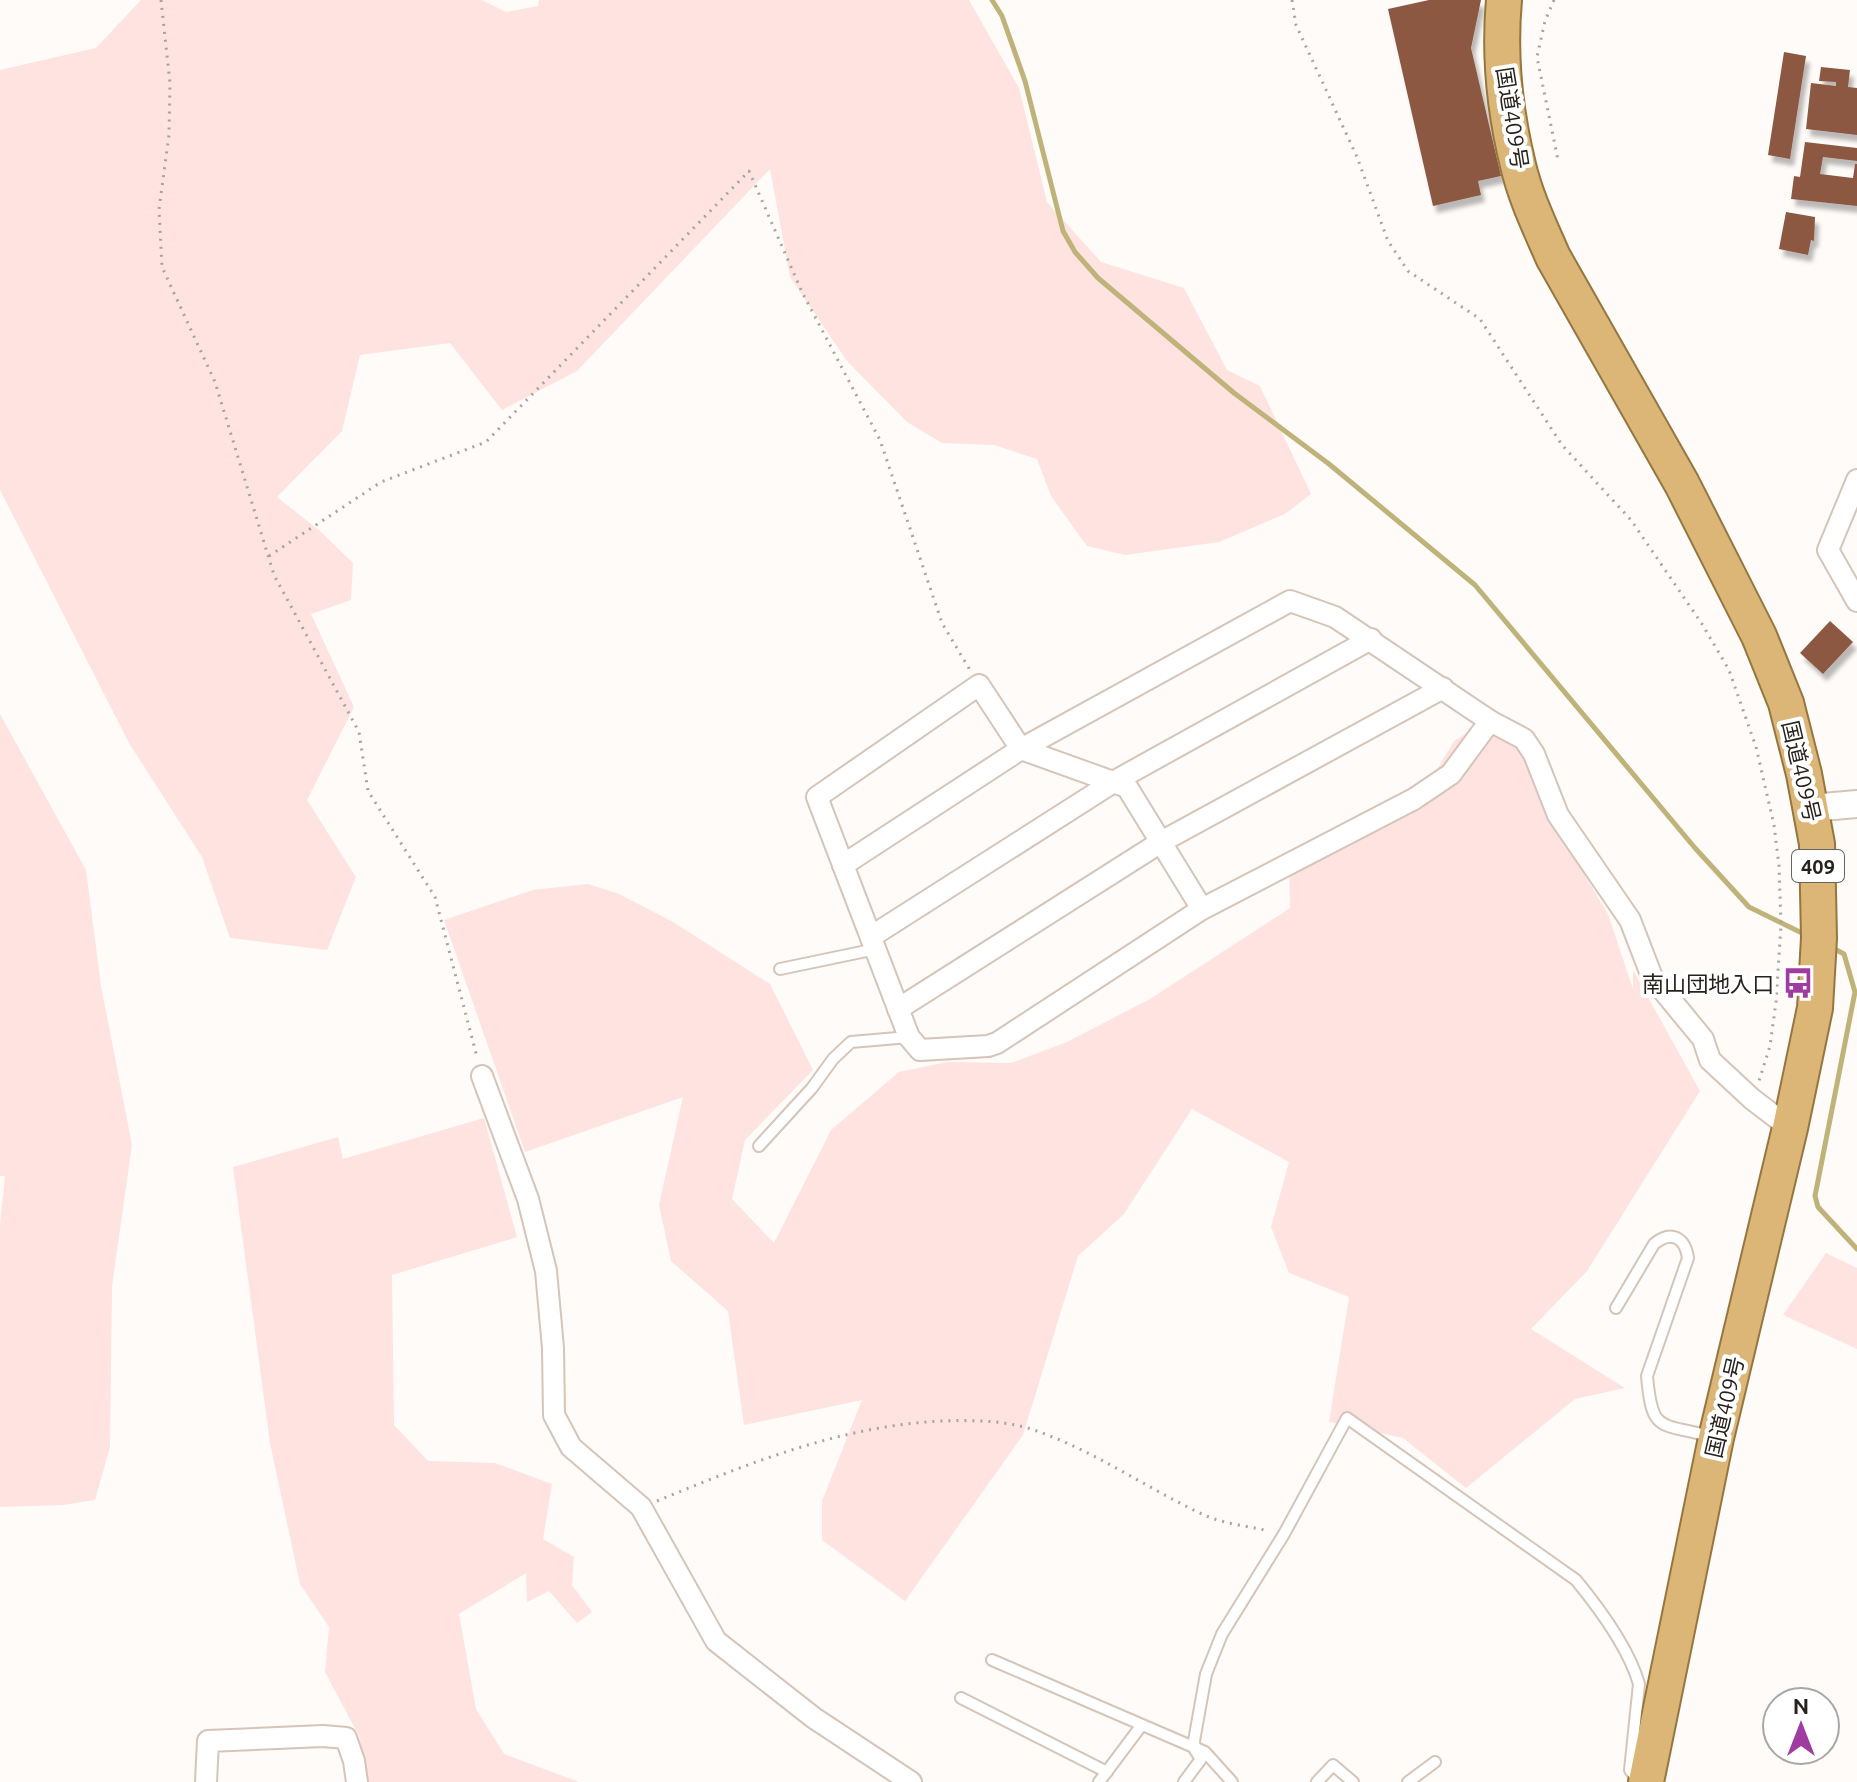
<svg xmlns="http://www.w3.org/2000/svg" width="1857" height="1782" viewBox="0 0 1857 1782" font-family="Ubuntu,'Noto Sans JP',sans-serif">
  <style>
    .green { fill: #fee3e1 }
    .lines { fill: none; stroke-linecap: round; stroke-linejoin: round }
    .stream { stroke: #bfb37a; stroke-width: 5 }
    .building { fill: #8c5843; filter: url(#shadow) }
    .service-casing { stroke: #d5c4b8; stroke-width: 14 }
    .minor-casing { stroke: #d5c4b8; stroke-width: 24 }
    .tertiary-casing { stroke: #d5c4b8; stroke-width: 30 }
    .trunk-casing { stroke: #967640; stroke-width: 38 }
    .path { stroke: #a7a39f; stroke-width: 3; stroke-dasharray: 2 6; stroke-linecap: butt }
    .service { stroke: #fff; stroke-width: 10 }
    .minor { stroke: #fff; stroke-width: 20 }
    .tertiary { stroke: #fff; stroke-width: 26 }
    .trunk { stroke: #dbb676; stroke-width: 34 }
    .labels { text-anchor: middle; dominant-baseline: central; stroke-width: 8; stroke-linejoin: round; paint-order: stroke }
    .shield { fill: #fff; stroke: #686461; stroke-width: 2 }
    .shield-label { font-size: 20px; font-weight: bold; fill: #28221d }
    .street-label { font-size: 22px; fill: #28221d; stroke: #fff }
    .poi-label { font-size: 22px; fill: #28221d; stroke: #fff; text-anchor: end }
  </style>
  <defs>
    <filter id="shadow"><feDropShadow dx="4" dy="7" stdDeviation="2" flood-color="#0004"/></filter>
  </defs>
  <rect width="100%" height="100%" fill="#fefbf8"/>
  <g class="green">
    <polygon points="141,0 482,0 506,12 538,6 539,0 969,0 1019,88 1047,202 1101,262 1184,288 1227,370 1260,386 1311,494 1285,514 1219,542 1125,555 1087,546 1051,496 1037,459 994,445 942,443 907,422 847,361 790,277 770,169 577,371 502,410 450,343 360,355 342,431 277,497 320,531 353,563 351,600 311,614 354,707 307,800 356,877 327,950 230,938 202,857 129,743 0,490 0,70 96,48"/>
    <polygon points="0,714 86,870 101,986 132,1145 112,1286 110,1447 95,1500 63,1505 0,1507 0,1225 5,1176 0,1176"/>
    <polygon points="1489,718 1515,737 1556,827 1608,914 1633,989 1633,970 1700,1091 1587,1271 1531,1329 1625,1388 1575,1399 1466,1488 1403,1438 1329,1422 1349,1297 1289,1273 1271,1227 1289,1162 1192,1109 1124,1214 1078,1256 1023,1435 905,1601 822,1540 822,1501 862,1400 744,1425 728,1311 671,1261 659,1205 683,1097 525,1152 444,920 533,890 588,884 619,894 673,922 770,984 813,1070 745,1140 732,1199 774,1243 831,1130 899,1072 947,1062 1011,1063 1067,1042 1150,999 1290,908 1289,856 1426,788 1454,741"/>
    <polygon points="484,1118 517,1237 392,1275 394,1425 428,1461 495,1463 552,1484 543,1539 574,1557 572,1585 592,1612 577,1623 549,1591 527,1602 526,1573 459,1614 476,1709 504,1754 579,1782 368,1782 359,1736 325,1672 329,1627 300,1584 270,1443 233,1167 338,1137 343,1159"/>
    <polygon points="1826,1253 1857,1268 1857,1349 1783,1315"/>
  </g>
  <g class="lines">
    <g class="stream">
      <polyline points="992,0 1002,16 1025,81 1063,231 1075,252 1098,278 1234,393 1329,464 1475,585 1695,848 1749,907 1808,936"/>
      <polyline points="1831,947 1844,954 1855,992 1815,1196 1818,1207 1857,1249"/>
    </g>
  </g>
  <g class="building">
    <polygon points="1429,0 1481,0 1471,48 1501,176 1478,181 1481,195 1433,206 1388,9"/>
    <polygon points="1784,52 1806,56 1790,159 1768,155"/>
    <polygon points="1821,67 1850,70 1848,87 1857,88 1857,135 1806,129 1811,83 1836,86 1836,82 1819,81"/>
    <polygon points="1805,142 1857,148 1857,161 1823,157 1820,174 1853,178 1855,164 1857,164 1857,206 1791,199 1794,176 1800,177"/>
    <polygon points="1786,212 1815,217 1814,241 1811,240 1808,255 1779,249"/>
    <polygon points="1830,621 1853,642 1823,674 1800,653"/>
  </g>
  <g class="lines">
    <defs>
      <g id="service">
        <polyline points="780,969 876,949"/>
        <polyline points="759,1146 812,1088 833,1059 851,1042 909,1037"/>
        <path d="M1616 1308 1654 1244C1671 1230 1685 1237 1688 1258L1647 1376C1652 1433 1659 1423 1710 1436"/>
        <polyline points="992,1660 1205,1752 1232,1782"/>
        <polyline points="961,1698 1107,1772"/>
        <polyline points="1099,1782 1141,1726"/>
        <path d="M1184 1782 1201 1759 1195 1750 1194 1741 1206 1674 1222 1634 1284 1534 1347 1418 1576 1580C1599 1608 1629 1649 1639 1684L1630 1770 1639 1781"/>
        <polyline points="1317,1782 1333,1765 1353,1782"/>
        <polyline points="1408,1782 1435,1762"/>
      </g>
      <g id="minor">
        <polyline points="1857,480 1828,550 1857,601"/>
        <polyline points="843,865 1021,749 1290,601 1335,617 1490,721 1524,739 1534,754 1558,815 1630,920 1652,977 1703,1039 1710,1060 1752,1099 1790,1128"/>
        <polyline points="1202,909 1127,787 1021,749 979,685 817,797 909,1037 920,1050 988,1046 997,1043 1202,909 1414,799 1451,774 1490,721"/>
        <polyline points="872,936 1115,781 1371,639"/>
        <polyline points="898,1009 1161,842 1443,688"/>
        <polyline points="482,1076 528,1199 546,1271 553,1348 554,1415 571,1447 641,1507 716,1641 814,1718 911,1782"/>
        <polyline points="206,1782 208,1741 323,1736 346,1738 354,1761 357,1782"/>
      </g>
      <polyline id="tertiary" points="1811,808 1857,804"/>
      <path id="trunk" d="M1504 0C1499 54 1505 112 1518 165 1525 196 1540 227 1553 257L1682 484 1759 636 1786 703 1804 774 1817 844 1819 938 1815 1008 1790 1128 1716 1438 1646 1782"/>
    </defs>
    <use href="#service" class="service-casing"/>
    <use href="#minor" class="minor-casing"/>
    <use href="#tertiary" class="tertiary-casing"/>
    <use href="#trunk" class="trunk-casing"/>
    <g class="path">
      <polyline points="161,0 170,83 169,135 159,209 162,267 215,382 274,575 359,732 368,791 435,897 477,1057"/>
      <polyline points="1292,0 1296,25 1357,157 1388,241 1408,271 1480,319 1562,445 1631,520 1702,624 1729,670 1756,747 1774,825 1779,866 1781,925 1776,1002 1770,1046 1759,1081"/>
      <polyline points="1554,0 1545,21 1537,57 1558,160"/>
      <polyline points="269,556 381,482 486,442 749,171 802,292 880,440 942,623 970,670"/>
      <path d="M657 1501C749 1463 841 1426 941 1421 971 1420 1002 1420 1031 1429 1092 1449 1146 1488 1204 1515 1224 1524 1248 1526 1269 1531"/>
    </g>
    <use href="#service" class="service"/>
    <use href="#minor" class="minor"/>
    <use href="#tertiary" class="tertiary"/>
    <use href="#trunk" class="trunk"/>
  </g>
  <defs>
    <symbol id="bus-bare" viewBox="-9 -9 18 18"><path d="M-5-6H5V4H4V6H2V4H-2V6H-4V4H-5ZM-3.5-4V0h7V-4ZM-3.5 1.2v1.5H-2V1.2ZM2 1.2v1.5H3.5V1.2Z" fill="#a03ca1" stroke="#fff" stroke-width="2.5" paint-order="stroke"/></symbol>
  </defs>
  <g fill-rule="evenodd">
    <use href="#bus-bare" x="1776" y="961" width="44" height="44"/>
  </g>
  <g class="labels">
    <rect class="shield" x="1792" y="850" width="52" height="32" rx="6"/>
    <g class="shield-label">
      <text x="1818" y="866">409</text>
    </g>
    <g class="street-label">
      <text transform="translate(1513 118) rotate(81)">国道409号</text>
      <text transform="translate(1802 771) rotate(77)">国道409号</text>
      <text transform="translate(1724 1407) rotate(-77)">国道409号</text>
    </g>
    <g class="poi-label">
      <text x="1774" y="983">南山団地入口</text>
    </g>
  </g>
  <g transform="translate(1801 1726)"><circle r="38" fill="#ffffff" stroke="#a9a7a5" stroke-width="2"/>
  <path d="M0-6L14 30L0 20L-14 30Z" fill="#a03ca1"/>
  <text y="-12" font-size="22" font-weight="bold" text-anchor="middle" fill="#28221d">N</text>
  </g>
</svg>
